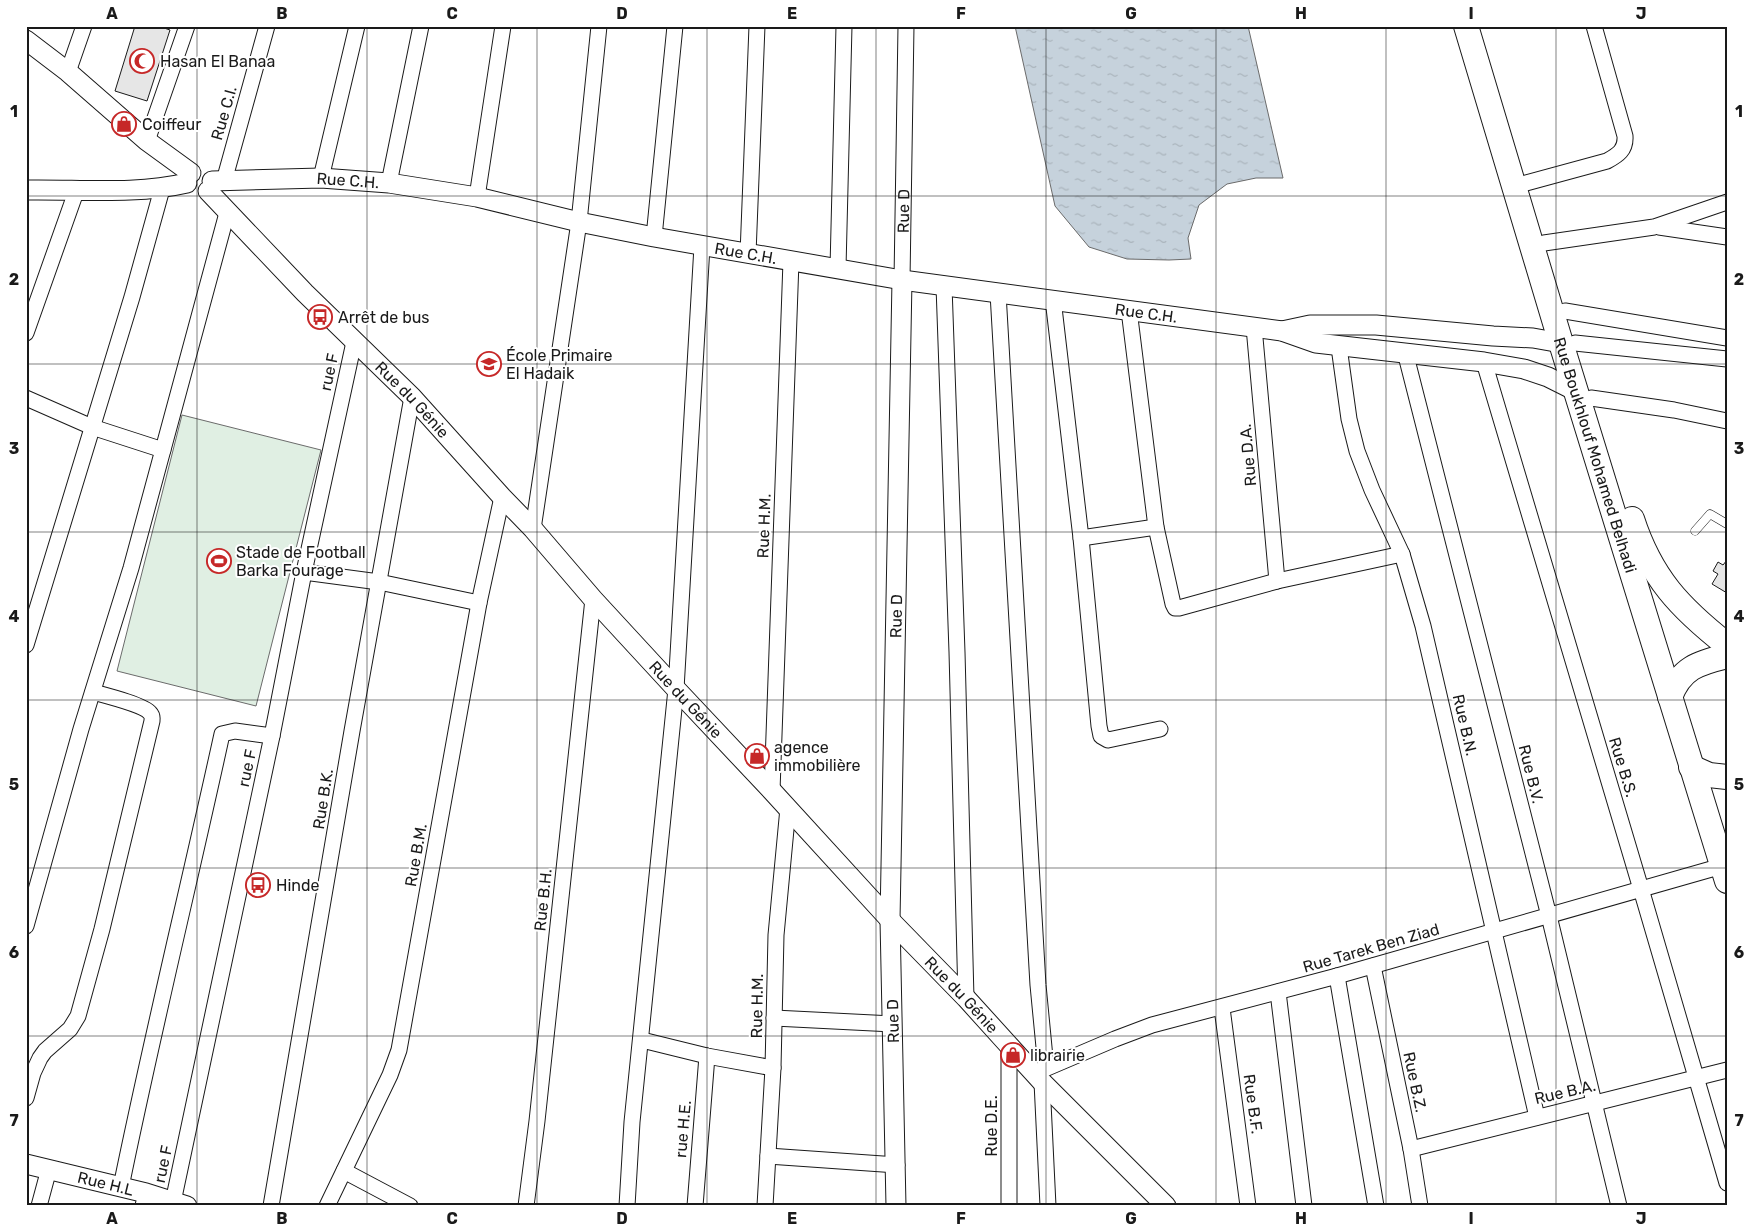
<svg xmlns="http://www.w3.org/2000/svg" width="1753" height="1232" viewBox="0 0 1753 1232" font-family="Rubik,sans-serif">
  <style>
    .pitch { fill: #e0efe3; stroke: #6a6a6a }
    .water { fill: url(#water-ripples); stroke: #6a6a6a }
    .building { fill: #e6e6e6; stroke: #1a1a1a }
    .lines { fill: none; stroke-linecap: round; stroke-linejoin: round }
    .service-casing { stroke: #1a1a1a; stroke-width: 9 }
    .minor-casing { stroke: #1a1a1a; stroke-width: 17 }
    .tertiary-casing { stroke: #1a1a1a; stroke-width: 21 }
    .primary-casing { stroke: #1a1a1a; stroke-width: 26 }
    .service { stroke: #fff; stroke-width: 8 }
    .minor { stroke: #fff; stroke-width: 15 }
    .tertiary { stroke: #fff; stroke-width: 19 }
    .primary { stroke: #fff; stroke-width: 24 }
    .grid { fill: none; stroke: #1a1a1a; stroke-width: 1; stroke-opacity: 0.55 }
    .labels { text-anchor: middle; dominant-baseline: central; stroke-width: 4; stroke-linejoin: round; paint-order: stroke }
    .poi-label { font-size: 16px; fill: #1a1a1a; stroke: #fff; text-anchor: start }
    .street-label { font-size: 16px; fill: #1a1a1a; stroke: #fff }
    .neatline { fill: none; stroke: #1a1a1a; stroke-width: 2 }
    .grid-label { font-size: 16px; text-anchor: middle; font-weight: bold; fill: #1a1a1a }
  </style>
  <defs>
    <pattern id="water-ripples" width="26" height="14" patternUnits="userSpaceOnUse" patternTransform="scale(1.25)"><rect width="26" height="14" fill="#c6d2dc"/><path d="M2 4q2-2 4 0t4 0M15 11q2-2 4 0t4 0" fill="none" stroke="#aab4bc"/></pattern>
  </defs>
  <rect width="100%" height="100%" fill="#fff"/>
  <polygon class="pitch" points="182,415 321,450 256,706 117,671"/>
  <polygon class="water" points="1015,26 1248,26 1283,178 1256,178 1227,184 1199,205 1188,238 1191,259 1169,260 1127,259 1089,247 1055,206"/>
  <g class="building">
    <polygon points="135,26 158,26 170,30 147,101 115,91"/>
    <polygon points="1727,560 1727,593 1712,584 1718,574 1713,571 1718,562 1723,565"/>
  </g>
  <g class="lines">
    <defs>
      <polyline id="service" points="1695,531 1710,514 1727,524"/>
      <g id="minor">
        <polyline points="68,72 84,26"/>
        <polyline points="147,141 187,26"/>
        <polyline points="321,178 357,26"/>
        <polyline points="224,181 267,26"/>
        <polyline points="389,183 421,26"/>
        <path d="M1526 183 1607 161C1618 155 1626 150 1625 136L1594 26"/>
        <polyline points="477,197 503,26"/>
        <polyline points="1659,227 1727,237"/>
        <polyline points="654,237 675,26"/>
        <polyline points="1544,243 1654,227 1727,202"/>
        <polyline points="748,254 757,26"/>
        <polyline points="838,268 844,26"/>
        <path id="s1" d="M902 280 906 26"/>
        <polyline points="944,286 957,652 966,998"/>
        <polyline points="998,293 1038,985 1046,1068"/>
        <polyline points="1053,299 1081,538 1099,726 1101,736 1108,740 1160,729"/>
        <polyline points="1129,310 1156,527 1173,604 1175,608 1179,608 1277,581 1402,554"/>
        <polyline points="1565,311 1727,338"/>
        <polyline points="1254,327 1277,581"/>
        <polyline points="26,333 77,189"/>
        <polyline points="1575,343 1727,359"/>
        <polyline points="1339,347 1349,419 1357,451 1372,490 1402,554 1423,626 1537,1117"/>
        <polyline points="1405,352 1549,916 1619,1206"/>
        <polyline points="1484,362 1641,889 1727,1183"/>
        <polyline points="26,398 92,427 163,450"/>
        <polyline points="1591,398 1674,410 1727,421"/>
        <polyline points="533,529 579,222 599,26"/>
        <polyline points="1081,538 1156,527"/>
        <polyline points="304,572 379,582 479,603"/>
        <polyline points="26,645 132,297 162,189"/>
        <polyline points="772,791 791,261"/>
        <polyline points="26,926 81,729 131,568 227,213"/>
        <polyline points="1373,966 1411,1149 1420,1206"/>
        <polyline points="1337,976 1376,1206"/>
        <polyline points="1278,992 1304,1206"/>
        <polyline points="1222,1008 1248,1206"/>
        <polyline points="774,1018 893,1024"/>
        <polyline points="642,1040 707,1056 773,1068"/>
        <polyline points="1009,1046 1009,1206"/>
        <polyline points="1040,1071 1115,1039 1152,1025 1337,976 1722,866"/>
        <polyline points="1042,1082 1048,1206"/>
        <path d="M26 1098 33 1073 40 1058 45 1051 70 1029 78 1016 102 929 152 721C152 718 153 716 150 713 144 705 104 695 93 692"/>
        <polyline points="1411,1149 1727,1070"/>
        <polyline points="768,1156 897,1165"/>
        <polyline points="344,1171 410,1206"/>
        <path d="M121 1187C152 1035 189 885 222 734L235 731 272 736"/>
        <polyline points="173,1202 272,736 304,572 354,342"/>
        <polyline points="39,1206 49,1169"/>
        <polyline points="143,1206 146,1193"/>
        <polyline points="271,1206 352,731 412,397"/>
        <polyline points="327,1206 390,1075 399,1050 479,603 502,497"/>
        <polyline points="526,1206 537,1121 593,599"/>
        <polyline points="627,1206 632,1122 676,689 702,246"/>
        <polyline points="695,1206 707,1056"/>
        <polyline points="765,1206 773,1068 776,935 788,808"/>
      </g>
      <g id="tertiary">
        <polyline points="26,40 68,72 147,141 191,173"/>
        <path id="s2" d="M212 181 321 178 389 183 477 197 579 222 654 237 902 280 1282 331 1316 343 1484 362 1524 369 1548 377 1576 391"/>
        <path d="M26 190C80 189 135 195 187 183"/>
        <path id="s3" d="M208 191 305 293 412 397 502 497 533 529 593 599 676 689 772 791 890 920 966 998 1042 1082 1166 1206"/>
        <polyline points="1282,331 1310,325 1376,325 1493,336 1533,338 1561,343"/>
        <path id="s4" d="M26 1164 146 1193 187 1206"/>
        <path id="s5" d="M896 1206 890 920 902 280"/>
      </g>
      <g id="primary">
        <path id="s6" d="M1466 26 1561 343 1727 881"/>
        <path d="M1632 519C1651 578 1680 608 1727 645"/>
        <path d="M1670 697C1681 668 1698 663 1727 656"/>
        <polyline points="1691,767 1709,775 1727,777"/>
      </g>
    </defs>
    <use href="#service" class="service-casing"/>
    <use href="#minor" class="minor-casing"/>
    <use href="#tertiary" class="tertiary-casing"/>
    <use href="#primary" class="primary-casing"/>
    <use href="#service" class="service"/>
    <use href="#minor" class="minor"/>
    <use href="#tertiary" class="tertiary"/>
    <use href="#primary" class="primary"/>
  </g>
  <path class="grid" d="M197 26V1206M367 26V1206M537 26V1206M707 26V1206M876 26V1206M1046 26V1206M1216 26V1206M1386 26V1206M1556 26V1206M26 196H1727M26 364H1727M26 532H1727M26 700H1727M26 868H1727M26 1036H1727"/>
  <defs>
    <symbol id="mosque-ring" viewBox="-11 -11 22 22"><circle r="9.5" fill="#fff" stroke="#c62828" stroke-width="1.5"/><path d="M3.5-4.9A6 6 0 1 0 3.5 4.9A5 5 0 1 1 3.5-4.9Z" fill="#c62828"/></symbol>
    <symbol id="shop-ring" viewBox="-11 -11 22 22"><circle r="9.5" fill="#fff" stroke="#c62828" stroke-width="1.5"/><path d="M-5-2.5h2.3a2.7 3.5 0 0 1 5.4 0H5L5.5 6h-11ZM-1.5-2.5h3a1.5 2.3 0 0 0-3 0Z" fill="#c62828"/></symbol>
    <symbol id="bus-ring" viewBox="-11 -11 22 22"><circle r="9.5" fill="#fff" stroke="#c62828" stroke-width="1.5"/><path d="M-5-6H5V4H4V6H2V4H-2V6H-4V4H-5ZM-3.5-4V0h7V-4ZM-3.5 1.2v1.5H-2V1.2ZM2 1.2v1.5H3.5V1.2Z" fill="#c62828"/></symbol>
    <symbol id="school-ring" viewBox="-11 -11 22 22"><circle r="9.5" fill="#fff" stroke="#c62828" stroke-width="1.5"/><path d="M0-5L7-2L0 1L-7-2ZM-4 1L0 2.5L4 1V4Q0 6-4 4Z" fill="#c62828"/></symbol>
    <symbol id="stadium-ring" viewBox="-11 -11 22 22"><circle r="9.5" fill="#fff" stroke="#c62828" stroke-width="1.5"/><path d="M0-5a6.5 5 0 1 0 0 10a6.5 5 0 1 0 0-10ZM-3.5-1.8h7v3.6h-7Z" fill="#c62828"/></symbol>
  </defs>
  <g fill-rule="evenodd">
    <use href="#mosque-ring" x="128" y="47" width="28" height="28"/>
    <use href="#shop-ring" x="110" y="110" width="28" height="28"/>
    <use href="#bus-ring" x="306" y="303" width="28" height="28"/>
    <use href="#school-ring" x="475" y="350" width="28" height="28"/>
    <use href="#stadium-ring" x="205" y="547" width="28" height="28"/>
    <use href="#shop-ring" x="743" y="742" width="28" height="28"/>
    <use href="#bus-ring" x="244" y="871" width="28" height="28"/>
    <use href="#shop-ring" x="999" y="1041" width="28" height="28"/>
  </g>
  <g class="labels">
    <g class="poi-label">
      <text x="160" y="61">Hasan El Banaa</text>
      <text x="142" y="124">Coiffeur</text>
      <text x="338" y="317">Arrêt de bus</text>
      <text x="506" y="355">École Primaire<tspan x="506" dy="18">El Hadaik</tspan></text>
      <text x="236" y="552">Stade de Football<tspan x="236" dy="18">Barka Fourage</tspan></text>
      <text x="774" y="747">agence<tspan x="774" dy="18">immobilière</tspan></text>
      <text x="276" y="885">Hinde</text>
      <text x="1030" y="1055">librairie</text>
    </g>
    <g class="street-label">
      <text transform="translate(224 113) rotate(-74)">Rue C.I.</text>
      <text stroke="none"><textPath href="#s2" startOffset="136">Rue C.H.</textPath></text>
      <text stroke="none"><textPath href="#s1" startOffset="69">Rue D</textPath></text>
      <text stroke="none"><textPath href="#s2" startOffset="541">Rue C.H.</textPath></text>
      <text stroke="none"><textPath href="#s2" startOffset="946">Rue C.H.</textPath></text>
      <text transform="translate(329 372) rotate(-78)">rue F</text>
      <text stroke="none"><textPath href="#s3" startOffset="292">Rue du Génie</textPath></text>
      <text stroke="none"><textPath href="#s6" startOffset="448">Rue Boukhlouf Mohamed Belhadi</textPath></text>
      <text transform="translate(1248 455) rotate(-95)">Rue D.A.</text>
      <text transform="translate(764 526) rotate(-88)">Rue H.M.</text>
      <text stroke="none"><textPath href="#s5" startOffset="590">Rue D</textPath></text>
      <text stroke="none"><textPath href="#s3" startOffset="698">Rue du Génie</textPath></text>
      <text transform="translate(1465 725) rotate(77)">Rue B.N.</text>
      <text transform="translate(1623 767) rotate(73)">Rue B.S.</text>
      <text transform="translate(247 768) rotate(-78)">rue F</text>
      <text transform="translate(1531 774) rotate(76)">Rue B.V.</text>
      <text transform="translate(323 799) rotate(-81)">Rue B.K.</text>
      <text transform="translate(416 855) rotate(-80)">Rue B.M.</text>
      <text transform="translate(543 900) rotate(-84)">Rue B.H.</text>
      <text transform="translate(1371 948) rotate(-16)">Rue Tarek Ben Ziad</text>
      <text stroke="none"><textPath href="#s3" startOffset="1102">Rue du Génie</textPath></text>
      <text transform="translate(757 1006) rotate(-89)">Rue H.M.</text>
      <text transform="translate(893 1021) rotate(-91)">Rue D</text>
      <text transform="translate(1415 1082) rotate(78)">Rue B.Z.</text>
      <text transform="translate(1565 1092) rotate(-13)">Rue B.A.</text>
      <text transform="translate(1253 1104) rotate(82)">Rue B.F.</text>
      <text transform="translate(991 1126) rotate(-90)">Rue D.E.</text>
      <text transform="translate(683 1129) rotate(-85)">rue H.E.</text>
      <text transform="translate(163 1164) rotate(-78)">rue F</text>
      <text stroke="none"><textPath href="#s4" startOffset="82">Rue H.L</textPath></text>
    </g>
  </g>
  <rect width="1753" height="1232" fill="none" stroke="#ffffff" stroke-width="55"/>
  <rect x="28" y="28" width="1698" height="1176" class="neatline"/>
  <g class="grid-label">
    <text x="112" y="19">A</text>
    <text x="282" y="19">B</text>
    <text x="452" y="19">C</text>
    <text x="622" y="19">D</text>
    <text x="792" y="19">E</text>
    <text x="961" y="19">F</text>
    <text x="1131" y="19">G</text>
    <text x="1301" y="19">H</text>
    <text x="1471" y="19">I</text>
    <text x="1641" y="19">J</text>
    <text x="14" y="117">1</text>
    <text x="1739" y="117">1</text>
    <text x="14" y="285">2</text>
    <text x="1739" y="285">2</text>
    <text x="14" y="454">3</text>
    <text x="1739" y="454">3</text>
    <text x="14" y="622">4</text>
    <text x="1739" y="622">4</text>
    <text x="14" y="790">5</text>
    <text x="1739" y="790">5</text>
    <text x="14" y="958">6</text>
    <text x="1739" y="958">6</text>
    <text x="14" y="1126">7</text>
    <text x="1739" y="1126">7</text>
    <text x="112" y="1224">A</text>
    <text x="282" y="1224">B</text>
    <text x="452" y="1224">C</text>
    <text x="622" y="1224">D</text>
    <text x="792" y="1224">E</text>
    <text x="961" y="1224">F</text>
    <text x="1131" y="1224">G</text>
    <text x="1301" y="1224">H</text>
    <text x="1471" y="1224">I</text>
    <text x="1641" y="1224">J</text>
  </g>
</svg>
